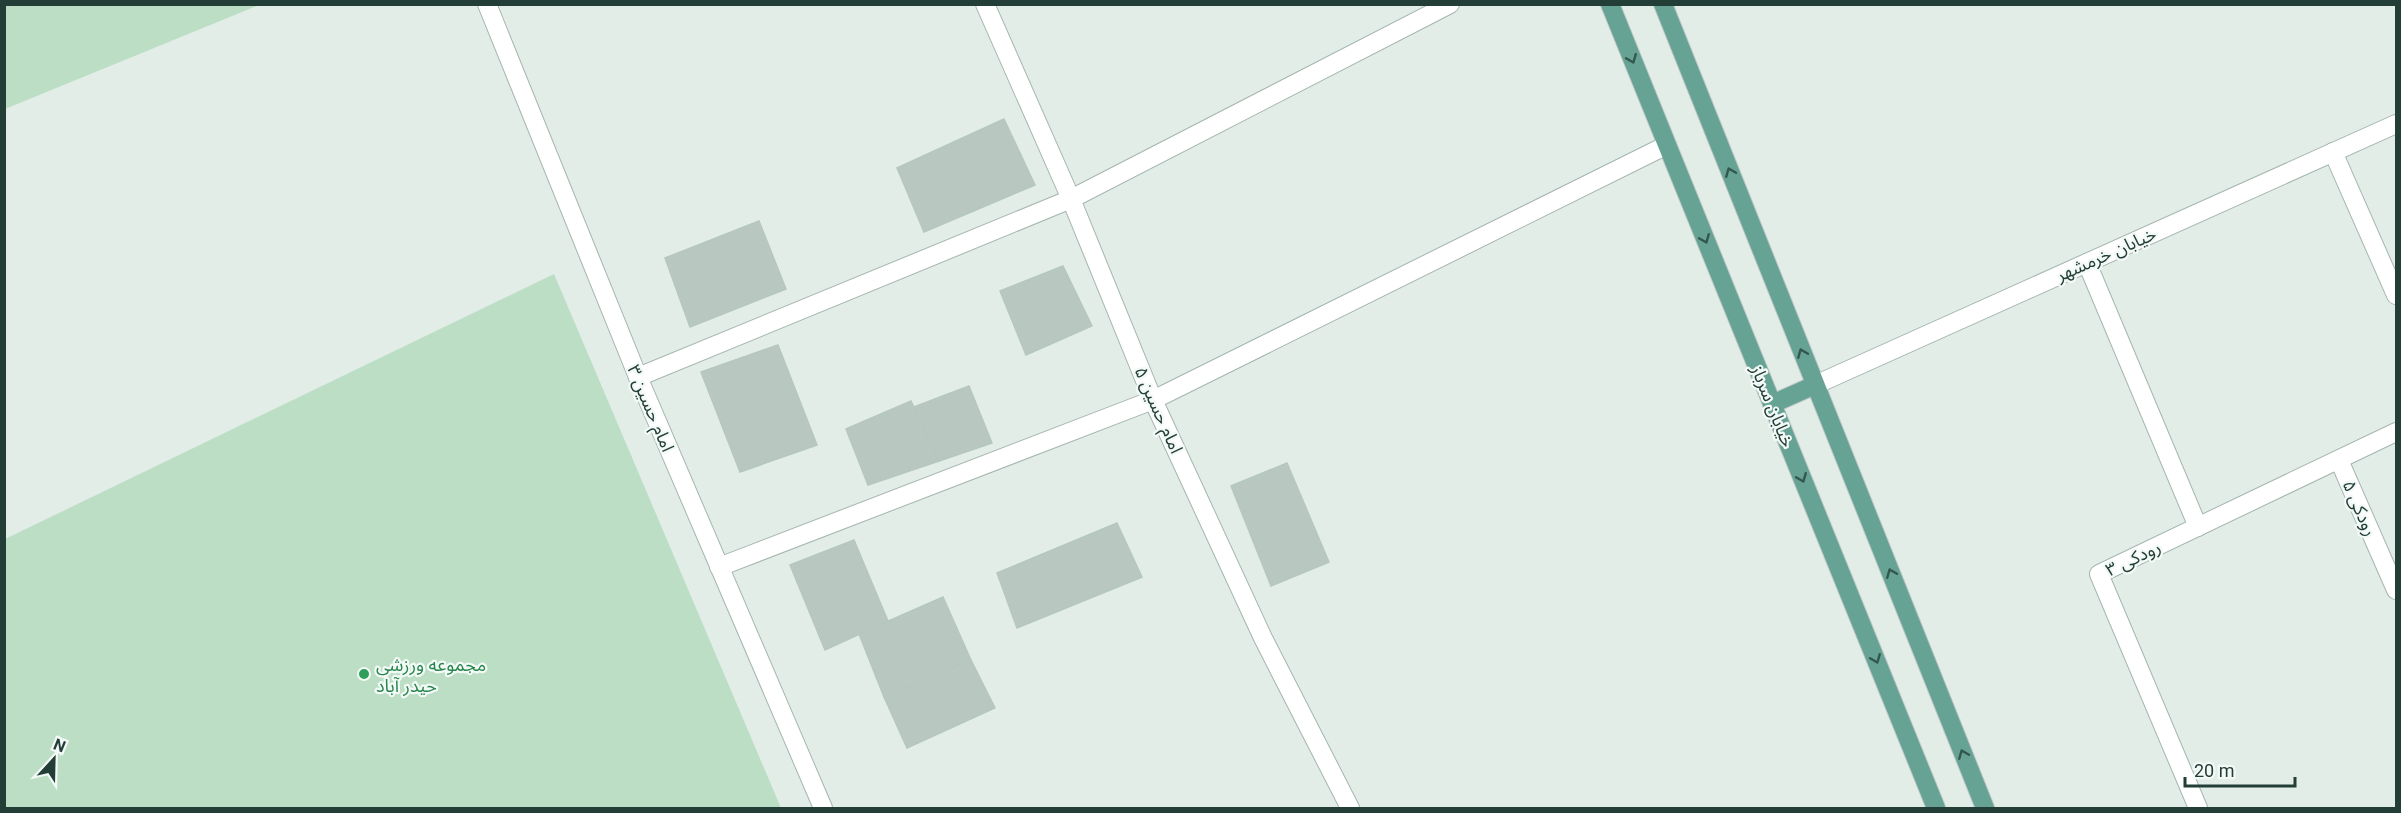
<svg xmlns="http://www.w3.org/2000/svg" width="2401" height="813" viewBox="0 0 2401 813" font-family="Roboto,'Noto Sans Arabic',sans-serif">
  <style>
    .green { fill: #bbdec5 }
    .building { fill: #b8c8c1; stroke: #b5c7bf; stroke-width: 1.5 }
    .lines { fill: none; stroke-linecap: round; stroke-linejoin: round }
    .minor-casing { stroke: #a5b5af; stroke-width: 20 }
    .major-casing { stroke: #c1c9c7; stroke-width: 20 }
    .minor { stroke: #fff; stroke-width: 18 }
    .major { stroke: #66a394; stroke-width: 18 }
    .oneway { stroke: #33574e }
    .leisure-dot { fill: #2e9e5b; stroke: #f3f9f6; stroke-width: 2 }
    .labels { text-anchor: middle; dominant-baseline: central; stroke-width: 4.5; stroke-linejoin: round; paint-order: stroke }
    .street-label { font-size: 18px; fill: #223e37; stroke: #f3f9f6 }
    .leisure-label { font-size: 18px; fill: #27864d; stroke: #f3f9f6; text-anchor: start }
  </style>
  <rect width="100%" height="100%" fill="#e2ede8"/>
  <g class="green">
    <polygon points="5,4 259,4 259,5 5,109"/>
    <polygon points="554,274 781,808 5,808 5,539"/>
  </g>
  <g class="building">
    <polygon points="1004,119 1035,185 924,232 897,168"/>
    <polygon points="759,221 786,289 690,327 665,258"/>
    <polygon points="1063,266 1092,326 1026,355 1000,291"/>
    <polygon points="778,345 817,445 740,472 701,372"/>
    <polygon points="969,386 992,443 939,461 914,407"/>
    <polygon points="911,401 939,461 868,485 846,429"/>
    <polygon points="1287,463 1329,562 1271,586 1231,486"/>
    <polygon points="1117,523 1142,577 1017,628 997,573"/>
    <polygon points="854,540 888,621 825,650 790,565"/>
    <polygon points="943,597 971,660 884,697 859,634"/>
    <polygon points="971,660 995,708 907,748 884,697"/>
  </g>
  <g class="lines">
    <defs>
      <g id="minor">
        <polyline points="487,4 638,377 823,808"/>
        <polyline points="985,4 1071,199 1153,400 1263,638 1350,808"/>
        <polyline points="2333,152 2396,295"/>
        <polyline points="2087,263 2198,527"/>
        <polyline points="638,377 1071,199 1450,4"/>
        <polyline points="1815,385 2396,124"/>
        <polyline points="2339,460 2396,590"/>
        <polyline points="719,567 1153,400 1667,145"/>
        <polyline points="2198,808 2099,574 2396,432"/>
      </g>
      <g id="major">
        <polyline points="1610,4 1936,808"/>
        <polyline points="1663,4 1985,808"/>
        <polyline points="1772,404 1815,385"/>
      </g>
    </defs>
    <use href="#minor" class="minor-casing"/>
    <use href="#major" class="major-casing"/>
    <use href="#minor" class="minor"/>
    <use href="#major" class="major"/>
  </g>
  <defs><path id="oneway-chevron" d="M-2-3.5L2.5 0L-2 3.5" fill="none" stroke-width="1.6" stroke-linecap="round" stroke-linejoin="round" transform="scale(1.5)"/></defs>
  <g class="oneway">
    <use href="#oneway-chevron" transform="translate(1632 59) rotate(68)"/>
    <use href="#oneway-chevron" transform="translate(1730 172) rotate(-112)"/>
    <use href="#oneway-chevron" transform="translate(1705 239) rotate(68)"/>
    <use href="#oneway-chevron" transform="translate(1802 353) rotate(-112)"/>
    <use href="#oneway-chevron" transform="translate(1802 478) rotate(68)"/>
    <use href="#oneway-chevron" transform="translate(1891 573) rotate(-112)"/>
    <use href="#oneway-chevron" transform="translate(1876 659) rotate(68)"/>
    <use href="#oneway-chevron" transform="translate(1963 754) rotate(-112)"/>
  </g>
  <circle class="leisure-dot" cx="364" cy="674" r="6"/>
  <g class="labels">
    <g class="street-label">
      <text transform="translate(2106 254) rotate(-24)">خیابان خرمشهر</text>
      <text transform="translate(1773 406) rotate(68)">خیابان سرباز</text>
      <text transform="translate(651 408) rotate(67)">امام حسین ۳</text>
      <text transform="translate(1159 410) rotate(66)">امام حسین ۵</text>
      <text transform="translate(2360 508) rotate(66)">رودکی ۵</text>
      <text transform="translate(2133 558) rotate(-26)">رودکی ۳</text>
    </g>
    <g class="leisure-label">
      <text x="376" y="664">مجموعه ورزشی<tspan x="376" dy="21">حیدر آباد</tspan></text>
    </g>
  </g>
  <rect width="2401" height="813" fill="none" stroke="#223e37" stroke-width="12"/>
  <g transform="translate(54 759) rotate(22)" stroke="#f3f9f6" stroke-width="4.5" paint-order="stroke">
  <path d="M0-4.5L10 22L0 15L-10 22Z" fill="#223e37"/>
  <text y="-9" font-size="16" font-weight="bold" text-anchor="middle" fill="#223e37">N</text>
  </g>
  <path d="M2185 777v9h110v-9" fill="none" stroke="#223e37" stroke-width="3"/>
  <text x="2194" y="777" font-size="18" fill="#223e37" stroke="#f3f9f6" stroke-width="4.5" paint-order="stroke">20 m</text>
</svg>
